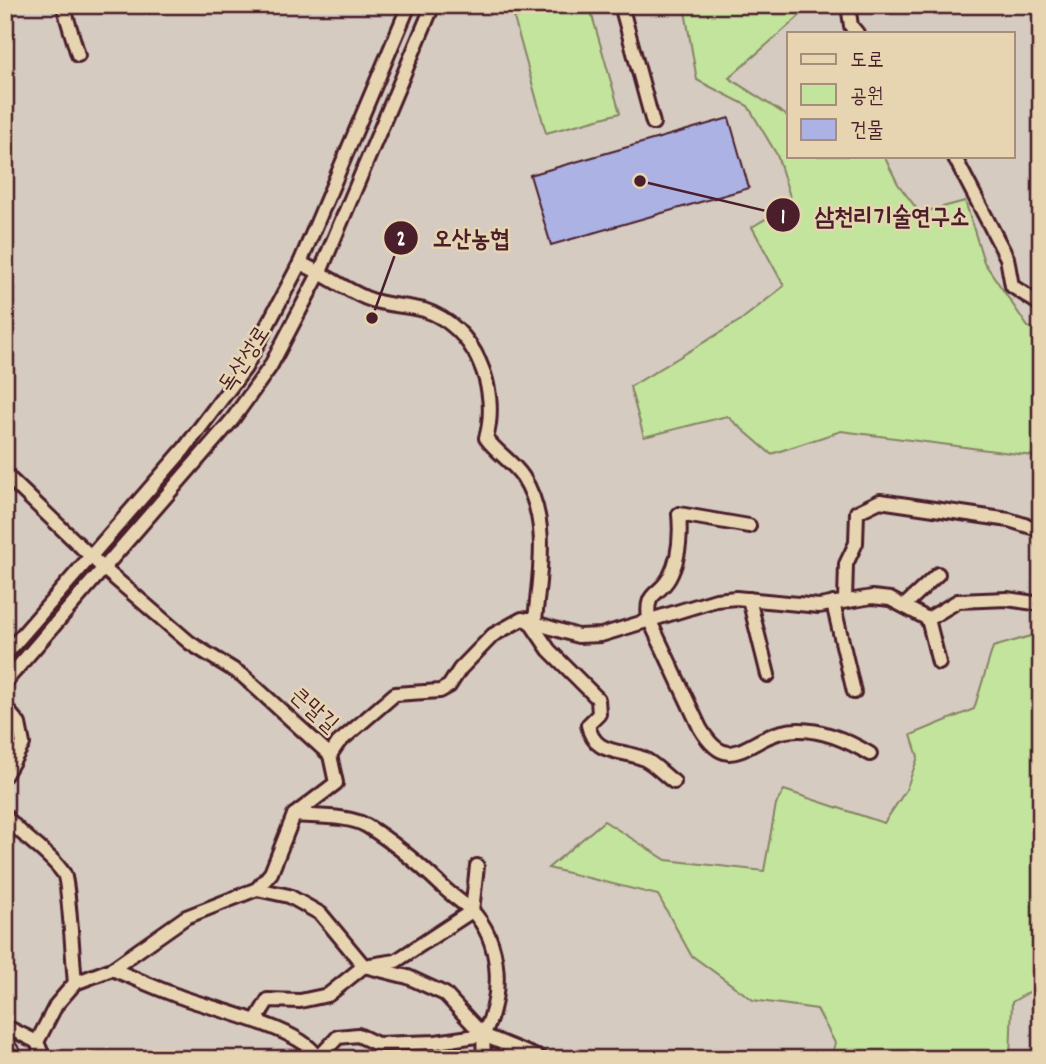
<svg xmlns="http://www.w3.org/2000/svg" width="1046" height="1064" viewBox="0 0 1046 1064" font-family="Dekko,'Poor Story',sans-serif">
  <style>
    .green { fill: #c2e49d; stroke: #868264; stroke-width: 2 }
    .building { fill: #acb3e4; stroke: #4a1f2b; stroke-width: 2 }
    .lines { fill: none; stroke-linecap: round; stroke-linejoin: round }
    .minor-casing { stroke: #4a1f2b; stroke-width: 18 }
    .major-casing { stroke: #4a1f2b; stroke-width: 21 }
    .minor { stroke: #e7d5b2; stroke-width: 12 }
    .major { stroke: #e7d5b2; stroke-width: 16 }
    .labels { text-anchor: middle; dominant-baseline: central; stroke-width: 5; stroke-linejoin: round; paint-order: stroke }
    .street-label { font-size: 23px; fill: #4a1f2b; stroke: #e7d5b2 }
    .leader { fill: none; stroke: #4a1f2b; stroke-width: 2.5 }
    .callout-dot { fill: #4a1f2b; stroke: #e7d5b2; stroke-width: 2.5 }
    .mark-label { font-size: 21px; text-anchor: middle; font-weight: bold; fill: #fff }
    .callout-label { font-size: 24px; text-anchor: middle; font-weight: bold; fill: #4a1f2b; stroke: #e7d5b2; stroke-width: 5; stroke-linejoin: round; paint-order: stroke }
  </style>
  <rect width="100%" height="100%" fill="#d5cbc1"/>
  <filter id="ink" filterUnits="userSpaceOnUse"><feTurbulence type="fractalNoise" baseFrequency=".0143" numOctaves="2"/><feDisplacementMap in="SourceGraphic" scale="14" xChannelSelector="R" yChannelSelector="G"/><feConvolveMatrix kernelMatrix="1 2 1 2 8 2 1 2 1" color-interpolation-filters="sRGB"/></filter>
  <g filter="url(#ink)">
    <g class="green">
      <polygon points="558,5 589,5 620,113 546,133 514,18"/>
      <polygon points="684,5 812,5 729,78 789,117 789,156 884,156 898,184 920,213 965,201 984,262 1028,327 1041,331 1041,483 1033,456 841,431 771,454 727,416 644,437 630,387 741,320 784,286 752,227 792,203 777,155 748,106 697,80"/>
      <polygon points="1041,633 1041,985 1012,1002 1010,1059 831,1059 835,1043 817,1009 753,1000 691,955 658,895 548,868 604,821 666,860 764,871 776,804 784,790 884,823 906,790 918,757 911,735 974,709 993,647"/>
    </g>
    <polygon class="building" points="729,118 749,188 551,245 530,175"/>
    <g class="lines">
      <defs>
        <g id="minor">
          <polyline points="63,5 78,55"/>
          <polyline points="621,5 653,123"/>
          <polyline points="848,5 851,26 857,33"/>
          <polyline points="954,156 1007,258 1012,286 1041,305"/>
          <path d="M300 263C323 273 344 289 366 298 385 306 405 305 424 310 475 326 500 389 486 438 497 453 513 462 523 477 551 521 539 574 535 621"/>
          <polyline points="5,474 103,568 190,643 242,675 330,755 336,783 294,815 271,873 257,889 186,917 112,969 75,983 56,1005 37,1042 44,1059"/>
          <path d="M749 526 679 514C681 536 680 558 669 578 658 597 645 591 649 619L700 728C729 777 746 740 782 732 812 725 845 739 870 754"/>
          <polyline points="749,599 768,675"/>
          <polyline points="845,600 846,564 856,543 857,512 880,501 1009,520 1041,530"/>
          <polyline points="833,603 854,692"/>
          <polyline points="904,606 938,574"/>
          <path d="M528 619 549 650 598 699 599 714 588 725C594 755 619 749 642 758 653 762 664 775 674 782"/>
          <polyline points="928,619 939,663"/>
          <polyline points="5,655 184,449 245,368 300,263 409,5"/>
          <polyline points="5,682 232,420 270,367 320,272 433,5"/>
          <polyline points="5,707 19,724 23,744 5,775"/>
          <polyline points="330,755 338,743 395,694 440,691 449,686 460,669 493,635 522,619 578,636 601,635 716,600 736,598 819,606 872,597 890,599 928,619 958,601 1007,599 1041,604"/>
          <path d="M5 815C21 837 49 851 64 874 69 883 73 965 75 983"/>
          <path d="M294 815C315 817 349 815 367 826 395 843 419 864 442 886 451 895 462 902 471 910 503 942 503 998 483 1035"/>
          <polyline points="257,889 289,896 321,914 364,966 408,977 445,994 483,1035 484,1059"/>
          <path d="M112 969C134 978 156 988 178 996 208 1008 307 1029 318 1059"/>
          <polyline points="256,1020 268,1000 300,1001 328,995 364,966 396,961 472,911 477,866"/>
          <polyline points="5,1026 37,1042"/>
          <polyline points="319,1057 338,1037 358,1035 377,1044 436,1042 483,1035 542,1059"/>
        </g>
        <polyline id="major" points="5,1044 15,1059"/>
      </defs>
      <use href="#minor" class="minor-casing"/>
      <use href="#major" class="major-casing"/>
      <use href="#minor" class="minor"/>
      <use href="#major" class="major"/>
    </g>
  </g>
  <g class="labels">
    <g class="street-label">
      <text transform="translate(246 360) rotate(-57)">독산성로</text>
      <text transform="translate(313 711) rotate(42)">큰말길</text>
    </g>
  </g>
  <path class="leader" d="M640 181L783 215M372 318L401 238"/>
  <g class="callout-dot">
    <circle cx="640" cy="181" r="7"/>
    <circle cx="372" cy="318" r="7"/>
    <circle cx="783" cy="215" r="18"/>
    <circle cx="401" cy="238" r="18"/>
  </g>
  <g class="mark-label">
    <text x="783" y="223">1</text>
    <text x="401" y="245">2</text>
  </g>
  <g class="callout-label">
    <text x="892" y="224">삼천리기술연구소</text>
    <text x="471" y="246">오산농협</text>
  </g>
  <rect width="1046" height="1064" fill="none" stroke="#e7d5b2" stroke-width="28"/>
  <rect x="14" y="14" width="1018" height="1036" fill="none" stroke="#4a1f2b" stroke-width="2.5" filter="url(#ink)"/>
  <rect x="787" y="32" width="228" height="126" fill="#e7d5b2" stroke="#a88c7c" stroke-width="2"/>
  <rect x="801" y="54" width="35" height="10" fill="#e7d5b2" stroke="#a88c7c" stroke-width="2"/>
  <text x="850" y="66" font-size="21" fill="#4a1f2b">도로</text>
  <rect x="801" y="84" width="35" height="21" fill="#c2e49d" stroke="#a88c7c" stroke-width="2"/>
  <text x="850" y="102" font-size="21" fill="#4a1f2b">공원</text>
  <rect x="801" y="119" width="35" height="21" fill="#acb3e4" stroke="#a88c7c" stroke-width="2"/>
  <text x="850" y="136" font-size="21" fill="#4a1f2b">건물</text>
</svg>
